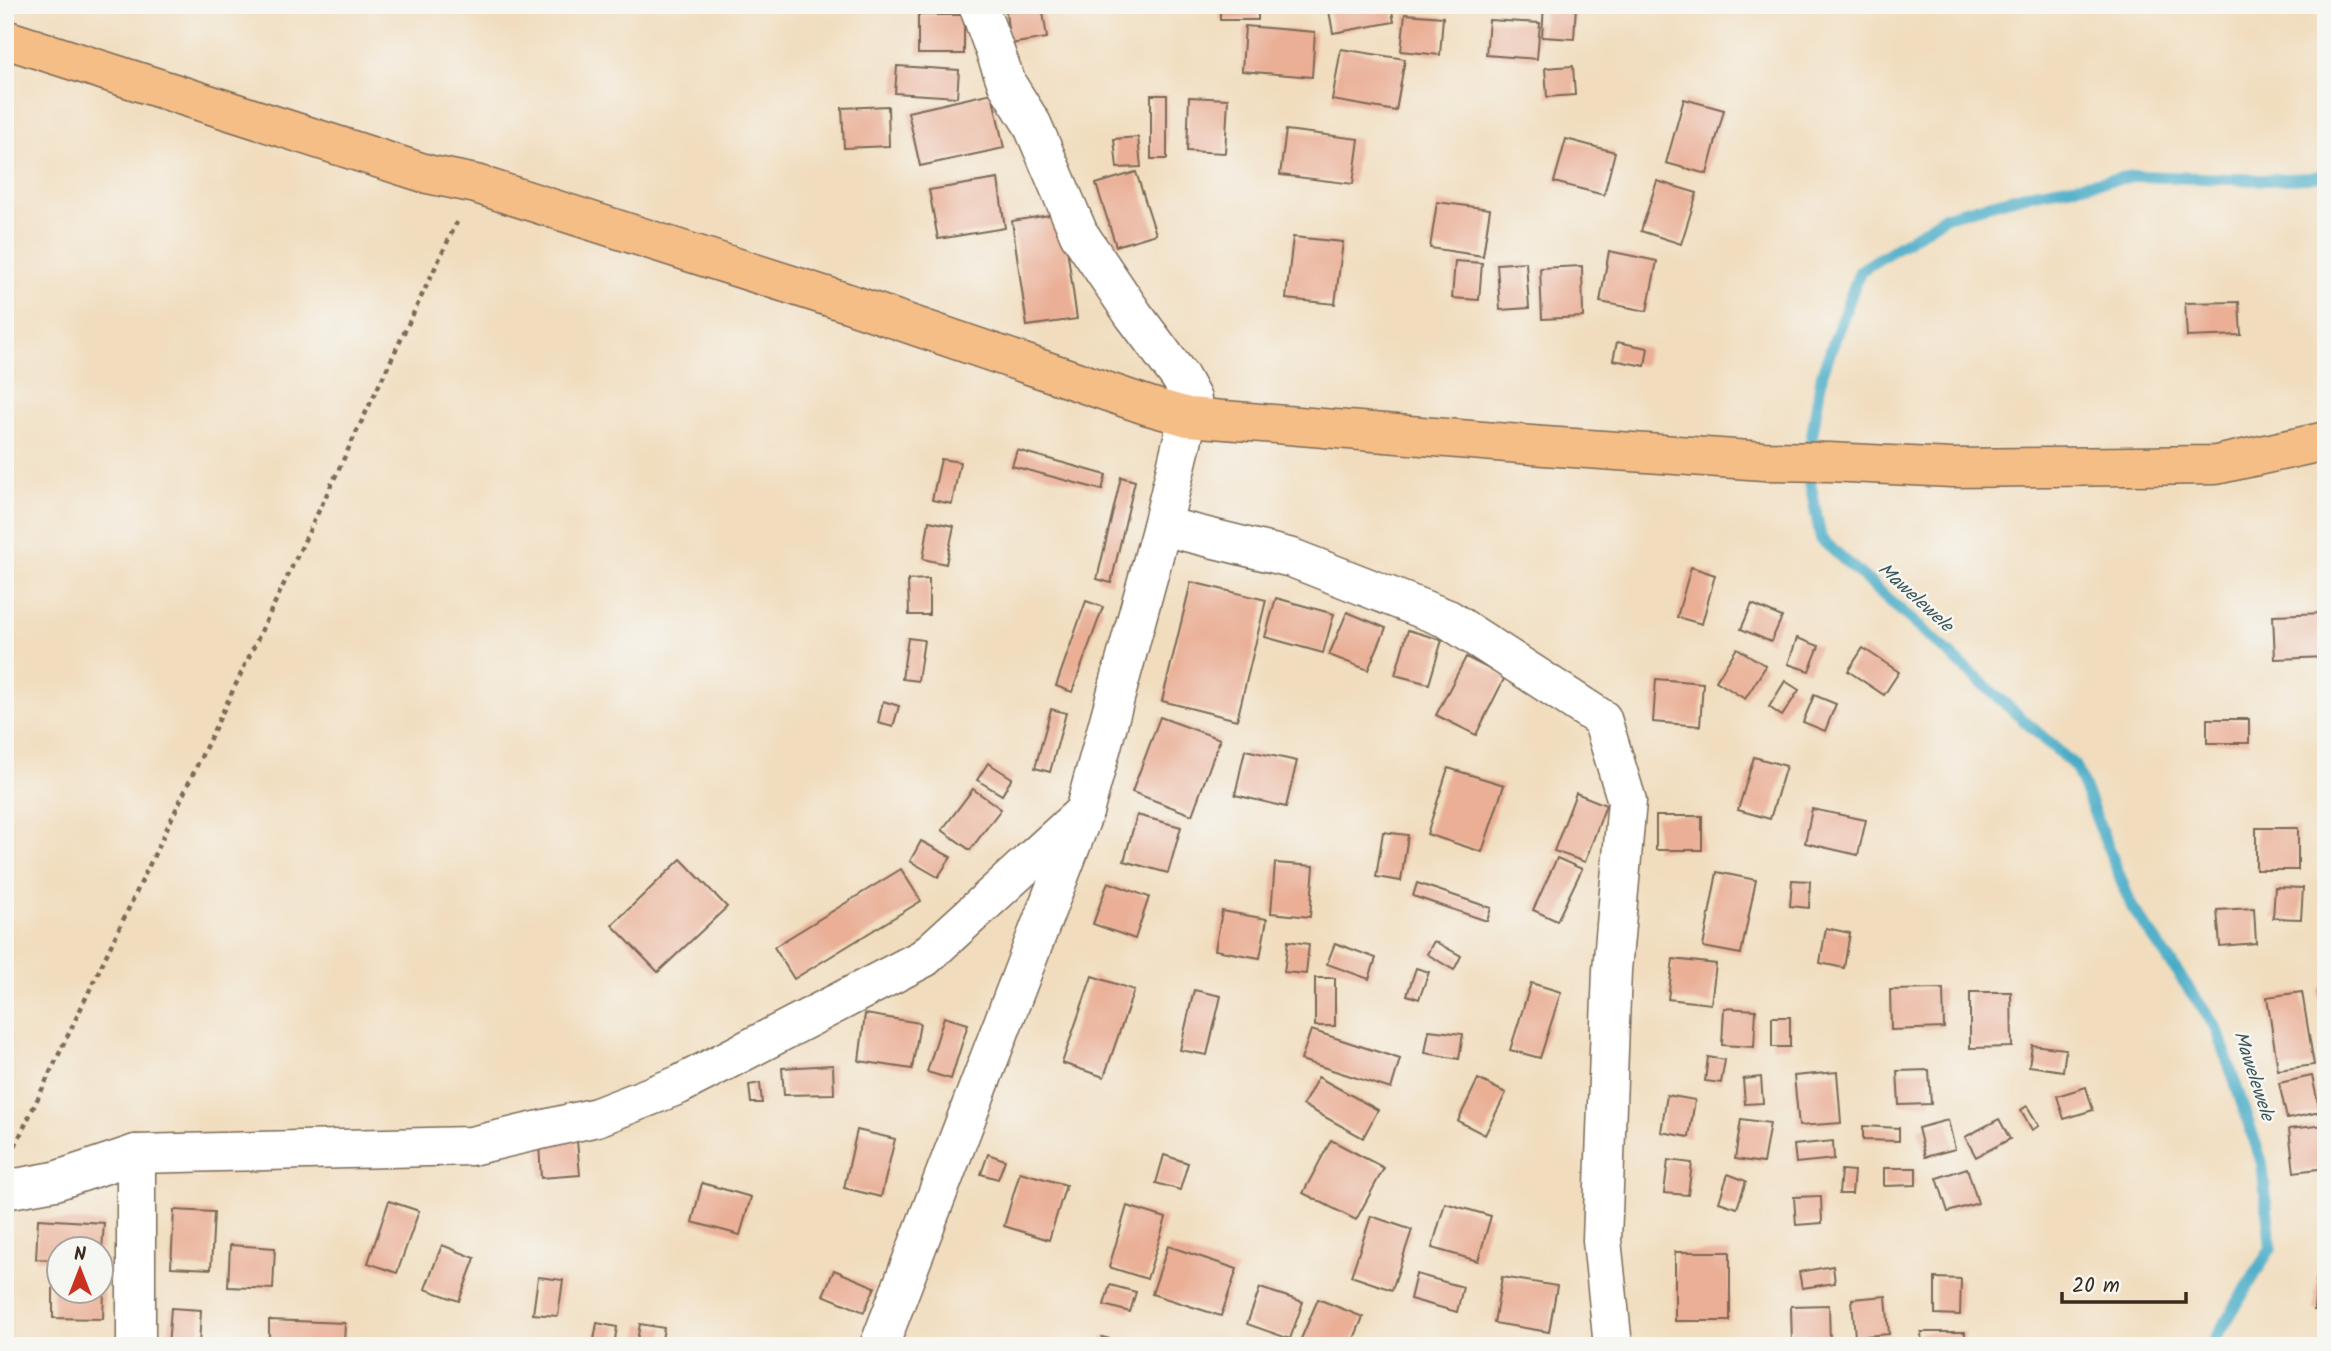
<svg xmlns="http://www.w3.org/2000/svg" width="2331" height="1351" viewBox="0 0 2331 1351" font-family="Kalam,sans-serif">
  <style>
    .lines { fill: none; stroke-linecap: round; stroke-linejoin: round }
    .stream { stroke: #47abc6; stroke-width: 12 }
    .building { fill: #eaaf95 }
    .minor-casing { stroke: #7b6956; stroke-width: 41 }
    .tertiary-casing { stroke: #7b6956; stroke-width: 41 }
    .primary-casing { stroke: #7b6956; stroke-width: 41 }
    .path { stroke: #7b6956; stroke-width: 4.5; stroke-dasharray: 5 5; stroke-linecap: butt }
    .minor { stroke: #fff; stroke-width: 38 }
    .tertiary { stroke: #fff; stroke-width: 38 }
    .primary { stroke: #f6be87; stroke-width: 38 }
    .labels { text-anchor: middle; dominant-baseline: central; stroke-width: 5; stroke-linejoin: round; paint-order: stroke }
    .water-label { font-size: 19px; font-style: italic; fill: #3f5759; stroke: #f6f6f2 }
  </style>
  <rect width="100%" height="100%" fill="#f6f6f2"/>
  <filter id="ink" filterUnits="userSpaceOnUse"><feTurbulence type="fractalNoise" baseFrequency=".0143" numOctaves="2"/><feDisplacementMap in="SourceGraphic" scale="14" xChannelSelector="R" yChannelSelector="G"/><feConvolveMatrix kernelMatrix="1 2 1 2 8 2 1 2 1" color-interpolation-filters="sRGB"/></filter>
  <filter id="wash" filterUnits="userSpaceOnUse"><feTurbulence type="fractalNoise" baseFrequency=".00686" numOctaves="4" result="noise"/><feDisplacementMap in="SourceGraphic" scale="28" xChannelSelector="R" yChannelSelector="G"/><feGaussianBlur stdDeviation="1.57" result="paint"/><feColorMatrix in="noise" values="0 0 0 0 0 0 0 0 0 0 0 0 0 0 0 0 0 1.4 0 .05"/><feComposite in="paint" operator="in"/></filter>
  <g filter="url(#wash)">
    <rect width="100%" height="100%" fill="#f1ddbe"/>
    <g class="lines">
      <polyline class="stream" points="2211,1346 2271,1248 2262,1163 2217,1029 2132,907 2076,767 1821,539 1807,466 1822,374 1860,271 1946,216 2033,193 2134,176 2264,180 2309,178 2326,174"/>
    </g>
    <g id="blocks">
      <g class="building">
        <polygon points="1005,5 1042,5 1047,38 1010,44"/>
        <rect x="1220" y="5" width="38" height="15"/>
        <polygon points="1328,5 1391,5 1394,22 1333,33"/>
        <polygon points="1544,5 1576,5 1574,39 1542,37"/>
        <polygon points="1405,14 1443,17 1440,55 1401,51"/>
        <rect x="918" y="15" width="46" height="39"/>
        <polygon points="1489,20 1540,23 1537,59 1486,55"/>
        <polygon points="1245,26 1315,32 1312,77 1242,71"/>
        <polygon points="1341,49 1405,59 1396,111 1332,100"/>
        <polygon points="897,66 959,70 957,97 895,93"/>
        <polygon points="1573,66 1575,95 1547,97 1545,68"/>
        <polygon points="992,93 1004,148 920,166 908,112"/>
        <rect x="1151" y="95" width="16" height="64"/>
        <polygon points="1189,97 1228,99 1225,153 1187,151"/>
        <polygon points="1684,99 1724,110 1707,174 1666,163"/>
        <polygon points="888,106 889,146 844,148 842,108"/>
        <polygon points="1286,130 1359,139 1353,184 1280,175"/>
        <polygon points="1138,137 1141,167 1117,168 1114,139"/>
        <polygon points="1566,139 1615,152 1604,195 1554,182"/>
        <polygon points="1136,172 1156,234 1116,246 1096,184"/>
        <polygon points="998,179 1005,228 938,239 929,190"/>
        <polygon points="1657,181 1697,193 1681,244 1641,231"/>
        <polygon points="1437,202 1490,209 1483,256 1430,248"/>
        <polygon points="1062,213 1077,319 1027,326 1012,221"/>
        <polygon points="1293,237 1343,242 1335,304 1286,299"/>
        <polygon points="1609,251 1657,261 1647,311 1600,302"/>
        <polygon points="1455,261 1482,263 1479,300 1452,298"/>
        <polygon points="1526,262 1529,308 1500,310 1497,264"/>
        <polygon points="1582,266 1583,317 1542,319 1540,268"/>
        <polygon points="2239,302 2241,335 2187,337 2185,303"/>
        <polygon points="1617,342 1648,348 1645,366 1613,360"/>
        <polygon points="1017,450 1106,475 1102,490 1012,466"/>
        <polygon points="941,459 960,462 952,504 932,500"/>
        <polygon points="1121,477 1135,481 1111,583 1097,579"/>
        <polygon points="929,521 954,526 946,564 923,559"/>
        <polygon points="1691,567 1715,575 1702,624 1677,617"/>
        <polygon points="929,579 929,615 909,615 908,580"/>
        <polygon points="1191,582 1266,600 1237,720 1162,701"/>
        <polygon points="1276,598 1334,614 1323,653 1265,637"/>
        <polygon points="1086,601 1103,607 1072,692 1056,686"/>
        <polygon points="1752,604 1782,617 1771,642 1741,629"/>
        <polygon points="1347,612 1386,628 1368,670 1329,655"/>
        <polygon points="2326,613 2326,657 2275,659 2273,615"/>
        <polygon points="1408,630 1442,640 1429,684 1395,675"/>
        <polygon points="908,638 924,640 918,681 902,679"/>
        <polygon points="1797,638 1819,646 1809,671 1788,664"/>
        <polygon points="1737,648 1766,666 1745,699 1716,681"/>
        <polygon points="1863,648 1899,672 1884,695 1848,671"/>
        <polygon points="1466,657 1505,677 1476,735 1436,715"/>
        <polygon points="1656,679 1703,683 1700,726 1653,722"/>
        <polygon points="1785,681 1799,690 1782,716 1769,707"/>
        <polygon points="1814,695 1836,704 1825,731 1803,722"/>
        <polygon points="883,701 899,706 893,727 878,723"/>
        <polygon points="1051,709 1066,713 1050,772 1035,768"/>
        <polygon points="1160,717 1220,739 1192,815 1132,792"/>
        <rect x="2207" y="719" width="42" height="24"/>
        <polygon points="1245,750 1297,761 1286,807 1235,795"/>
        <polygon points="1754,757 1786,766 1770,819 1738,810"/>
        <polygon points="988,763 1012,778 1002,795 977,780"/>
        <polygon points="1448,768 1504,785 1482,852 1427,834"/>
        <polygon points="973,789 1001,809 970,850 942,830"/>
        <polygon points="1576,793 1606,805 1585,862 1554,851"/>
        <polygon points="1812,809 1866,820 1858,855 1805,843"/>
        <polygon points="1137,815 1181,827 1168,873 1124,861"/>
        <rect x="1656" y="816" width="46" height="34"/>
        <rect x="2256" y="828" width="42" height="42"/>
        <polygon points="1383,832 1408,835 1401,881 1376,877"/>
        <polygon points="921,841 951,857 938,877 910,861"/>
        <polygon points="1557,858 1582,869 1557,921 1533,910"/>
        <polygon points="681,859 727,907 658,972 612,925"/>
        <polygon points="1275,863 1314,866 1310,917 1271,913"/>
        <polygon points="901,869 921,901 794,979 774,947"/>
        <polygon points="1717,872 1756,880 1741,954 1703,947"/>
        <polygon points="1792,880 1810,881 1809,908 1790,906"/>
        <polygon points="1108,882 1149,897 1135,939 1093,924"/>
        <polygon points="1417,883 1491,908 1487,921 1413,896"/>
        <polygon points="2275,887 2303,888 2301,919 2273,918"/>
        <polygon points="2254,908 2256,943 2220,946 2217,910"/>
        <polygon points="1222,911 1267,919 1260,958 1215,950"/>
        <polygon points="1826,928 1850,933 1844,968 1820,963"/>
        <polygon points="1288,941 1309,944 1306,974 1284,972"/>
        <polygon points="1434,941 1461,956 1454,970 1427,954"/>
        <polygon points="1335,943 1376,958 1369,979 1327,964"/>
        <polygon points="1673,959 1716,964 1711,1004 1668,999"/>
        <polygon points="1416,968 1429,972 1419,999 1407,995"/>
        <polygon points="1092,976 1134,990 1104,1077 1062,1063"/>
        <rect x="1315" y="978" width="20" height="48"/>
        <polygon points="1531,983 1561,992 1540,1058 1510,1050"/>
        <polygon points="2326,988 2326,1036 2324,1036 2318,989"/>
        <polygon points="1943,989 1944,1028 1891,1030 1890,990"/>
        <polygon points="1194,990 1221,996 1207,1055 1180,1050"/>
        <polygon points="1970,992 2011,992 2012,1047 1970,1048"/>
        <polygon points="2302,992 2314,1065 2278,1070 2267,997"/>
        <polygon points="1724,1008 1756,1010 1754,1047 1722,1045"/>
        <polygon points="865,1014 920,1023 912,1069 859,1061"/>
        <polygon points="944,1017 968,1024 951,1079 927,1072"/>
        <rect x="1772" y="1017" width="18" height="30"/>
        <polygon points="1311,1030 1400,1059 1391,1089 1301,1060"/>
        <polygon points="1429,1030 1463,1034 1459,1059 1425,1053"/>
        <polygon points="2032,1045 2066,1049 2063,1071 2029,1066"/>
        <polygon points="1708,1057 1725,1060 1721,1083 1705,1081"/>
        <polygon points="833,1065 834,1094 784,1095 782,1068"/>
        <polygon points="1929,1070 1931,1104 1899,1105 1897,1071"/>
        <polygon points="1837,1072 1841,1123 1799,1126 1794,1076"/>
        <polygon points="2312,1076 2320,1112 2287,1119 2279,1083"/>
        <polygon points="1318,1077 1378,1110 1363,1138 1303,1105"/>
        <polygon points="1761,1077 1763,1103 1745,1104 1743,1079"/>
        <polygon points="1478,1079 1506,1093 1485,1135 1458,1121"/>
        <polygon points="760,1083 762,1103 751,1103 749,1085"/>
        <polygon points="2086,1087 2093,1110 2064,1119 2057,1096"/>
        <polygon points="1667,1095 1695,1100 1689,1137 1661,1132"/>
        <polygon points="2027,1106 2039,1126 2032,1130 2021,1110"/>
        <polygon points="1741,1119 1770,1123 1763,1163 1735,1159"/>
        <polygon points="1999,1119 2010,1139 1976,1157 1965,1137"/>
        <polygon points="1948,1120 1955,1149 1925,1157 1918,1128"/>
        <polygon points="2326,1125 2326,1168 2294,1172 2289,1129"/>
        <polygon points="1863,1126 1899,1128 1899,1141 1863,1140"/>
        <polygon points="857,1130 895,1139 881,1197 844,1188"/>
        <polygon points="1331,1140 1384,1168 1356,1220 1303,1193"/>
        <polygon points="577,1141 580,1175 541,1178 539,1143"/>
        <polygon points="1833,1141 1834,1159 1796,1163 1794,1145"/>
        <polygon points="988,1154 1005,1160 998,1179 981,1174"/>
        <polygon points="1164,1155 1188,1163 1180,1190 1156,1183"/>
        <polygon points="1668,1160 1692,1163 1688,1195 1664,1193"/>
        <polygon points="1884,1168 1916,1168 1916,1185 1884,1186"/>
        <polygon points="1967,1168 1978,1203 1948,1212 1937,1178"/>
        <polygon points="1841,1170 1854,1171 1852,1194 1839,1194"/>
        <polygon points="1020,1172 1066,1185 1049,1240 1004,1226"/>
        <polygon points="1728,1174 1746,1181 1737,1208 1719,1202"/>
        <polygon points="702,1183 751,1197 740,1235 692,1222"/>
        <polygon points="1821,1196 1822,1223 1796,1225 1794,1197"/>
        <polygon points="389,1201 419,1211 397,1273 368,1263"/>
        <polygon points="1445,1203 1491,1216 1478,1261 1432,1248"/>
        <polygon points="1127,1206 1166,1218 1147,1279 1109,1267"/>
        <polygon points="174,1210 214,1212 211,1269 171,1267"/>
        <polygon points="1371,1216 1412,1230 1392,1290 1351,1276"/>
        <polygon points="38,1219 104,1223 102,1250 60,1250 60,1260 36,1259"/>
        <polygon points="230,1245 275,1248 273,1289 228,1287"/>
        <polygon points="442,1245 475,1258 459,1301 425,1289"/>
        <polygon points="1168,1246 1237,1269 1221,1316 1152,1294"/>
        <rect x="1675" y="1252" width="55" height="69"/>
        <polygon points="2318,1263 2326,1264 2326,1311 2314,1310"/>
        <polygon points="1833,1266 1835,1283 1802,1288 1799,1272"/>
        <polygon points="834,1270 875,1287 864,1312 823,1295"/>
        <polygon points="1416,1274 1463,1287 1457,1312 1410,1299"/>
        <polygon points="538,1277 563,1280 558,1316 533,1314"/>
        <polygon points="1502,1277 1557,1286 1549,1332 1494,1323"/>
        <polygon points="1935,1278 1961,1279 1960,1315 1935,1314"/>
        <polygon points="53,1283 60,1283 60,1292 104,1292 103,1319 53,1318"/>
        <polygon points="1110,1285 1136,1292 1130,1312 1104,1305"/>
        <polygon points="1260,1288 1303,1302 1290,1339 1247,1324"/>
        <polygon points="1886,1296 1889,1334 1855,1337 1852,1299"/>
        <polygon points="1318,1299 1363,1317 1351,1346 1298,1346"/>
        <polygon points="1829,1305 1830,1346 1792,1346 1791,1306"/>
        <polygon points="171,1308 201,1310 199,1346 168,1346"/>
        <polygon points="269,1320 345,1323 344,1346 269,1346"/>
        <polygon points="597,1323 617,1327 614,1346 593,1346"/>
        <polygon points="640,1324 664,1328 661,1346 636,1346"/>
        <polygon points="1921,1332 1965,1332 1965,1346 1922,1346"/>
        <polygon points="1102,1337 1126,1343 1126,1346 1100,1346"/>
      </g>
    </g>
  </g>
  <g filter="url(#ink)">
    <use href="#blocks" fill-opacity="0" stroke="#7b6956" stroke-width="2"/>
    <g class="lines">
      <defs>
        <g id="minor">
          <polyline points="978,5 1007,84 1032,124 1079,234 1133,314 1180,377 1192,399 1188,417"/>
          <polyline points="1162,526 1292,558 1448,619 1602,719 1627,801 1612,970 1602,1240 1613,1346"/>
          <polyline points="136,1154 136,1346"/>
          <polyline points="879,1346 1084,812"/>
        </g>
        <polyline id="tertiary" points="5,1190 55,1181 136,1154 471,1146 597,1117 679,1085 924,958 1084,812 1162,526 1188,417"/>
        <polyline id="primary" points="5,39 427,174 476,184 845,302 1149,406 1188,417 1544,446 1764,461 1829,462 1952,468 2216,465 2326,441"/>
      </defs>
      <use href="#minor" class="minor-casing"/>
      <use href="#tertiary" class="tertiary-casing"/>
      <use href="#primary" class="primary-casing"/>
      <polyline class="path" points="15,1146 457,222"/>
      <use href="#minor" class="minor"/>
      <use href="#tertiary" class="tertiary"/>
      <use href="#primary" class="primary"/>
    </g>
  </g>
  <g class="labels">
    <g class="water-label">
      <text transform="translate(1915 598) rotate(42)">Mawelewele</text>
      <text transform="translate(2253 1076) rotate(72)">Mawelewele</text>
    </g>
  </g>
  <rect width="2331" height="1351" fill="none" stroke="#f6f6f2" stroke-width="28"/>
  <g transform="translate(80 1270)"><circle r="33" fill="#f6f6f2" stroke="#aba49d" stroke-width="2"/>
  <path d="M0-5L12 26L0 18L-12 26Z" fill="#c8321e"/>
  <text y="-10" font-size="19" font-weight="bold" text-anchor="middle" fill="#3b2a1e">N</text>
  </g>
  <path d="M2062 1292v10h124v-10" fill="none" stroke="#3b2a1e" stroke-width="3.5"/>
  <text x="2072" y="1292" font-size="21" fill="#3b2a1e" stroke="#f6f6f2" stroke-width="5" paint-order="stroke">20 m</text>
</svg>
